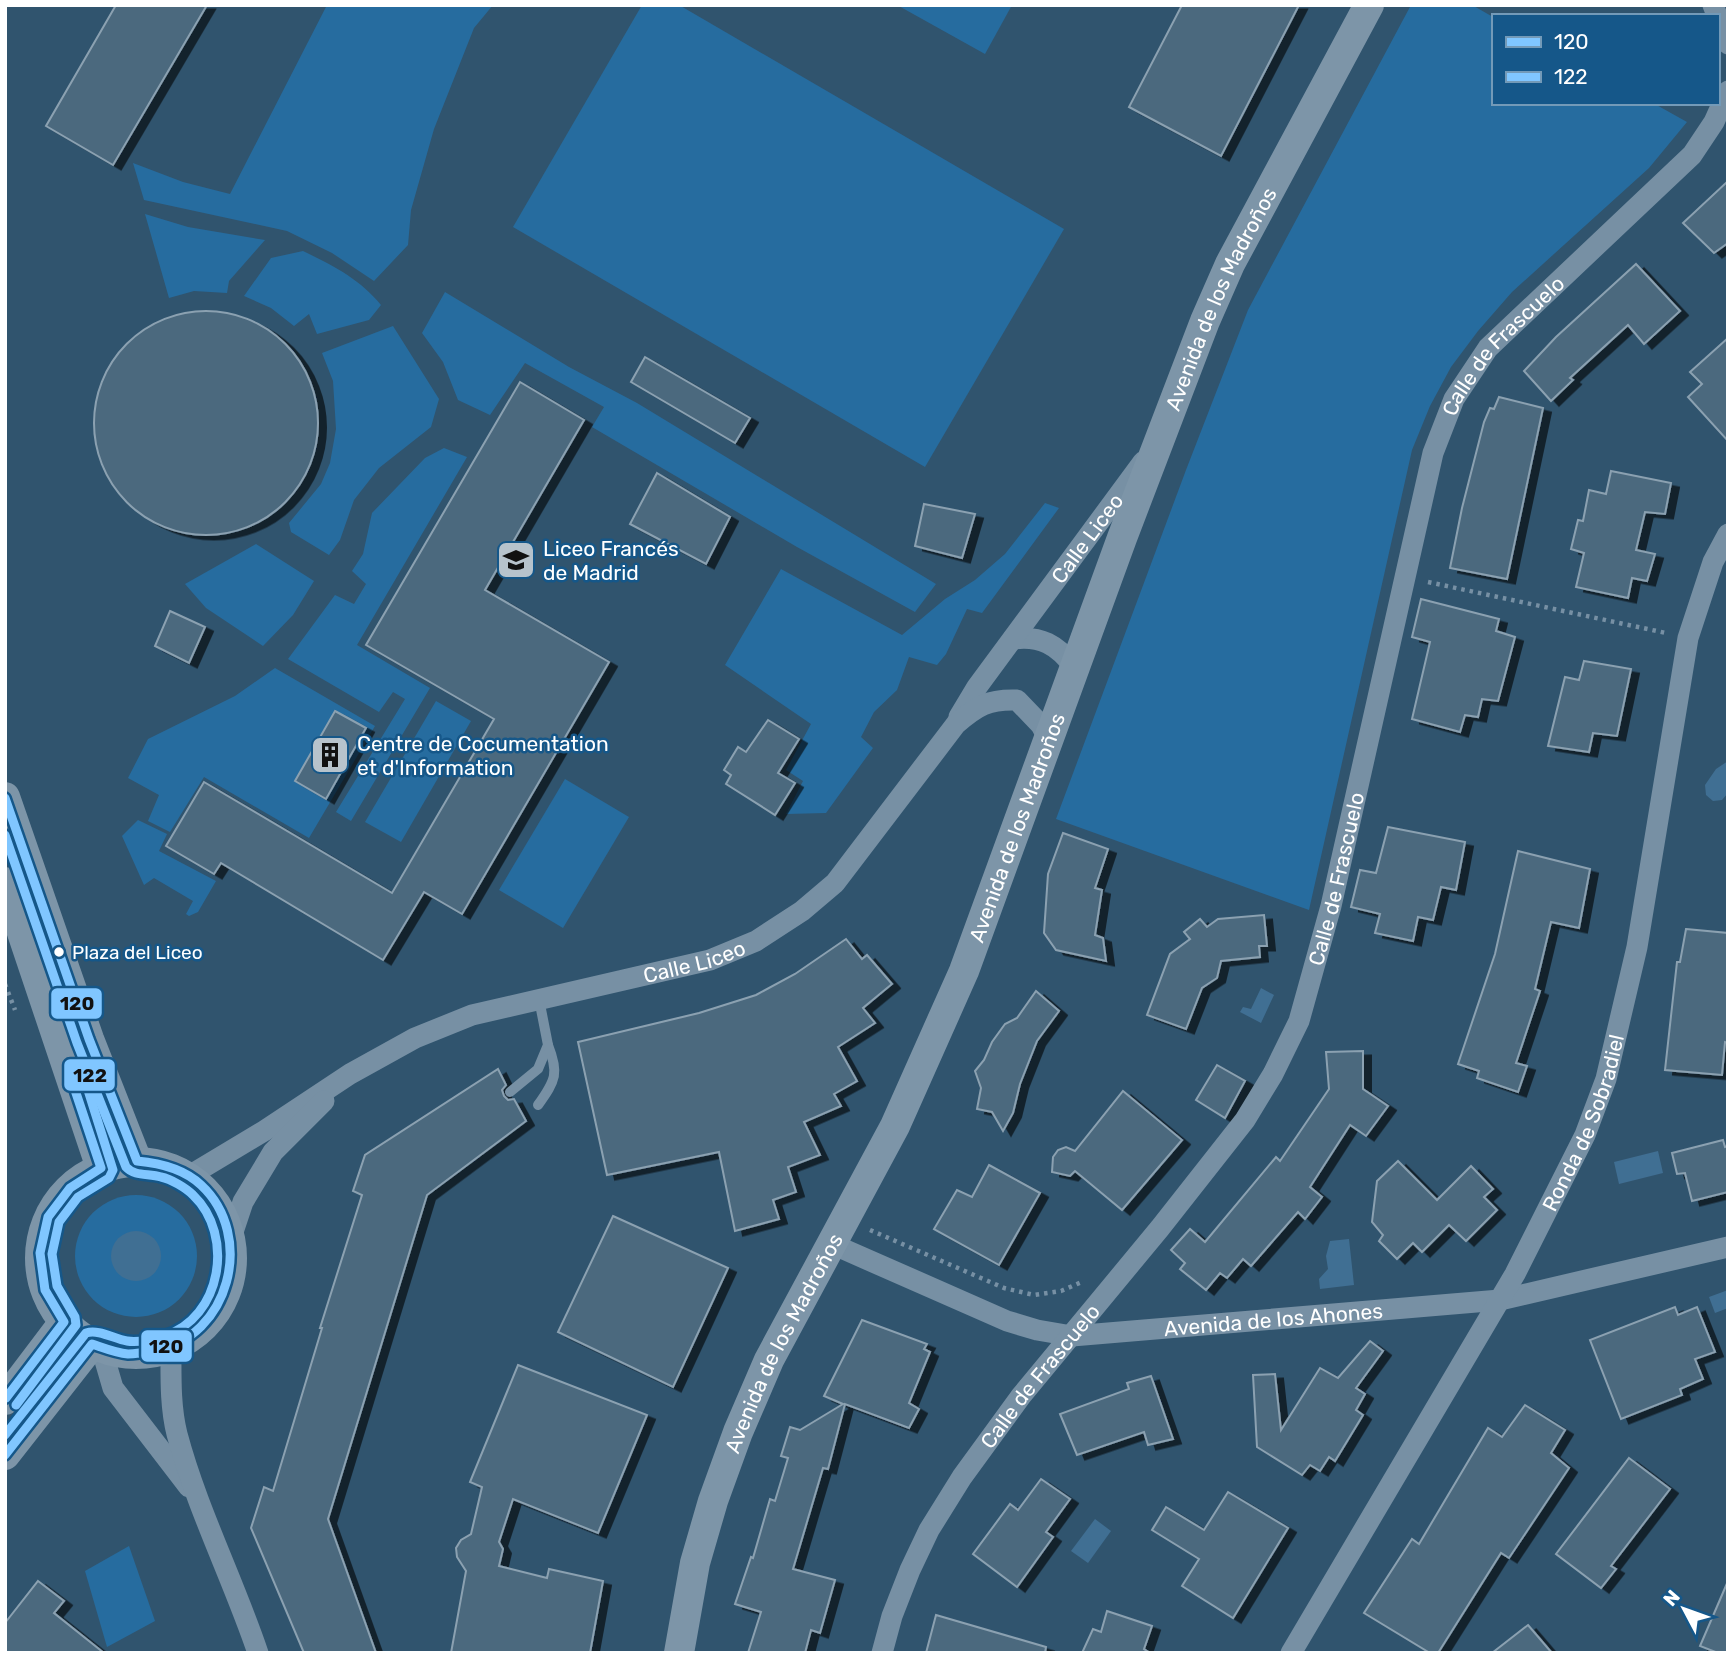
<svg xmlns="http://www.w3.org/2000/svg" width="1733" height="1658" viewBox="0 0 1733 1658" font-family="Rubik,sans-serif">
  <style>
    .green { fill: #266c9f }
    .water { fill: #406f93 }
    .building { fill: #4c697e; stroke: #8ba1b1; stroke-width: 2; filter: url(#shadow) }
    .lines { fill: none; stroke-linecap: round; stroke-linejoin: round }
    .path { stroke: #7790a4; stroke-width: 4.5; stroke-dasharray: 3.5 5; stroke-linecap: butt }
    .lane { stroke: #7790a4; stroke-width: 10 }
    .street { stroke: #7790a4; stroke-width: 21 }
    .secondary { stroke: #7d95a8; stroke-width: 30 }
    .bus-1-casing { stroke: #155789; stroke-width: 14 }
    .bus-2-casing { stroke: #155789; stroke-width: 14 }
    .bus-1 { stroke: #80c6ff; stroke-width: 9 }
    .bus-2 { stroke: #80c6ff; stroke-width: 9 }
    .bus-dot { fill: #fff; stroke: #155789; stroke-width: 2.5 }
    .labels { text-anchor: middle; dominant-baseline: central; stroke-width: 5; stroke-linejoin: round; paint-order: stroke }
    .bus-label { font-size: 19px; fill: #fff; stroke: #155789; text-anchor: start }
    .street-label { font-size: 21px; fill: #fff; stroke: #155789 }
    .poi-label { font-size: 21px; fill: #fff; stroke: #155789; text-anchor: start }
    .line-badge { stroke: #155789; stroke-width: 2.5 }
    .pale-badge-label { font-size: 19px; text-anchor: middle; font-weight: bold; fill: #111 }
  </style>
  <defs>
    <filter id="shadow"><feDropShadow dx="8" dy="4.5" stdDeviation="0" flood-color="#0009"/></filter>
  </defs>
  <rect width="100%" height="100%" fill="#30546e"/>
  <g class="green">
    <polygon points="327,5 493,5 474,28 434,129 411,210 408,245 374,281 332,253 287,231 144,200 133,163 183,182 230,194"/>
    <polygon points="642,5 679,5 1064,229 925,467 513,227"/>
    <polygon points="897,5 1012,5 985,54"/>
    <polygon points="1411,5 1472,5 1493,17 1493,103 1653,103 1687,122 1649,168 1512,292 1478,331 1451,367 1430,406 1412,450 1309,910 1056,819 1186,470 1248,310"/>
    <polygon points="145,214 188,227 265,240 229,281 227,293 194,291 169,298"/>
    <path d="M303 251C332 265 360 279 381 305L369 320 317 334 309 314 294 326 271 308 244 296 271 258Z"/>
    <polygon points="445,292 569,367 637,403 936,584 915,612 797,547 592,427 604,407 525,363 490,415 458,400 443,362 422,333"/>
    <polygon points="393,326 439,399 431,427 379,468 354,500 340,540 329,555 291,532 289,523 321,484 330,463 336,429 333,381 322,353"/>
    <polygon points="444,448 467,457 357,645 430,688 351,821 336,812 405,699 393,692 379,712 288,659 335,595 354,604 366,584 352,571 363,554 372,513 425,458"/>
    <polygon points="1045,503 1059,508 982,613 967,609 946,654 937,665 909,657 897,690 874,712 861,737 873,748 826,813 786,814 803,781 786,770 811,724 725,665 781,569 902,635 945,599 975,580 1005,554"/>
    <polygon points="256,544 314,581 293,615 263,646 206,608 185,584"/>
    <polygon points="275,668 375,726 309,838 204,777 170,832 148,821 159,795 128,778 148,739 235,696"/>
    <polygon points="436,701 471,721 401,842 365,822"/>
    <polygon points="565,779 629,817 563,928 499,890"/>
    <polygon points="138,820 167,834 159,851 216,881 198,912 189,916 186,914 193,901 154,878 144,885 122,836"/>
    <circle cx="136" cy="1256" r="61"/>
    <polygon points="129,1546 155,1621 107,1647 85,1571"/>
  </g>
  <g class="water">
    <polygon points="1728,761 1728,793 1722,800 1713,801 1706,795 1705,785 1716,769"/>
    <polygon points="1261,988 1274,995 1261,1023 1240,1012 1243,1007 1251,1009"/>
    <polygon points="1658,1151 1663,1173 1619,1184 1614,1162"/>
    <circle cx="136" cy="1256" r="25"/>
    <polygon points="1349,1239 1354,1285 1320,1289 1319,1279 1328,1269 1326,1256 1330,1241"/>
    <polygon points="1728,1290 1728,1308 1715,1313 1709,1297"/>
    <polygon points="1095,1519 1111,1531 1088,1563 1071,1551"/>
  </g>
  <g class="building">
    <polygon points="116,5 207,5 113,165 46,126"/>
    <polygon points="1182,5 1299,5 1221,156 1129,107"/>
    <polygon points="1728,181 1728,243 1714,253 1683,223"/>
    <polygon points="1636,264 1680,311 1644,344 1628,325 1570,378 1573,380 1551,401 1524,371 1556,337"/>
    <circle cx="206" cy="423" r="112"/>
    <polygon points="1728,338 1728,441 1688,397 1702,384 1690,372"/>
    <polygon points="645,357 750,418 735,443 631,382"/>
    <polygon points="520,382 584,420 485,590 609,662 462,914 424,892 383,960 221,863 214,874 166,846 204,782 392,893 494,719 366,645"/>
    <polygon points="1499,397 1543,408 1507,579 1450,568 1462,508 1484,422 1490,408 1494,409"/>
    <polygon points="1611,471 1671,483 1665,514 1645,512 1636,550 1655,554 1647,581 1632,578 1628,598 1576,587 1584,553 1571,549 1578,520 1583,521 1589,490 1606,494"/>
    <polygon points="657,473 730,517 706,564 630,524"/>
    <polygon points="924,504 975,514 962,558 915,546"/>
    <polygon points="1421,599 1499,619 1496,631 1515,637 1498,701 1482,699 1478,717 1465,715 1460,732 1412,719 1430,642 1412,637"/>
    <polygon points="170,611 205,627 189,663 155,646"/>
    <polygon points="1584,661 1631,669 1617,736 1593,733 1589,752 1548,746 1565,677 1579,680"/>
    <polygon points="335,711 366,728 326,799 295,781"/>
    <polygon points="768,720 799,739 778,773 795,783 775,815 726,784 731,775 724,770 738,747 746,752"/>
    <polygon points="1388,827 1465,842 1456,890 1441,887 1433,920 1418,917 1413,941 1375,933 1380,914 1351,907 1360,870 1376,873"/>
    <polygon points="1063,833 1108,849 1095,888 1102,890 1095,935 1103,938 1106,961 1056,950 1044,933 1048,874"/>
    <polygon points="1518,851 1590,869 1579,928 1551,922 1535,989 1540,991 1516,1063 1527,1066 1518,1092 1477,1078 1479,1071 1458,1064 1495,954"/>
    <polygon points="1264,915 1267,946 1259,946 1260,957 1221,961 1217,978 1202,988 1186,1029 1147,1015 1170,954 1190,939 1184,932 1200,919 1207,927 1218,919"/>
    <polygon points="1686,929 1728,933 1728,1043 1725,1042 1722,1075 1665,1070 1677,962 1680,962"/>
    <polygon points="846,939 862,959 867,955 892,984 863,1008 875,1023 838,1047 857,1081 834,1094 841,1106 804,1122 820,1155 788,1167 796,1192 773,1200 779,1219 735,1231 719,1152 607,1175 578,1042 699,1013 756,995 795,974"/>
    <polygon points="1036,991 1059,1011 1037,1041 1020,1084 1013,1113 1003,1131 992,1112 977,1109 981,1088 975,1071 984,1060 992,1042 1005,1024 1017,1018"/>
    <polygon points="1363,1051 1363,1089 1388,1106 1366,1136 1350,1125 1310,1187 1322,1197 1305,1219 1298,1212 1251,1266 1243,1259 1227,1278 1220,1273 1206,1290 1180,1269 1185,1263 1171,1250 1190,1229 1205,1242 1276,1157 1280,1161 1329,1089 1326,1052"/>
    <polygon points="1217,1065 1245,1081 1225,1118 1196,1100"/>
    <polygon points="498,1069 506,1085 502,1090 504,1096 508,1100 514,1099 526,1121 427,1195 328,1519 376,1653 304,1653 251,1528 264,1487 273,1491 322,1328 320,1328 362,1195 353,1191 365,1155"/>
    <polygon points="1123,1091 1182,1140 1122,1210 1075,1171 1070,1176 1052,1172 1053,1157 1058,1150 1066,1147 1075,1151"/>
    <polygon points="1723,1140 1725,1147 1728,1146 1728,1192 1692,1201 1685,1173 1677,1174 1672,1153"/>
    <polygon points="1398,1161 1437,1200 1471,1166 1493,1189 1484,1197 1497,1210 1466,1241 1449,1225 1422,1252 1413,1243 1397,1259 1379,1241 1383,1235 1372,1222 1377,1181"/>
    <polygon points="989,1165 1040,1193 999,1265 934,1229 957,1190 972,1197"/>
    <polygon points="613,1216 728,1268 673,1387 558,1332"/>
    <polygon points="1675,1307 1678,1315 1697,1307 1715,1352 1695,1359 1703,1379 1680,1389 1682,1395 1621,1419 1590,1340"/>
    <polygon points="862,1320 927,1344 924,1349 930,1352 909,1403 919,1409 909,1428 845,1404 828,1469 823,1468 793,1569 835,1580 820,1633 811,1630 805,1653 748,1653 761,1612 735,1604 751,1557 753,1558 770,1499 775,1501 788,1458 781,1456 790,1427 800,1430 843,1404 824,1396"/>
    <polygon points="1370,1341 1383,1351 1356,1388 1365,1394 1356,1410 1363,1415 1335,1461 1329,1457 1320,1471 1310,1465 1302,1475 1257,1447 1253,1375 1275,1374 1281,1430 1320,1368 1338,1378"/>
    <polygon points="518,1365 647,1415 598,1533 513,1499 499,1542 503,1549 499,1566 547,1578 549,1569 603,1581 590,1653 451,1653 466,1571 457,1557 456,1548 461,1540 471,1534 482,1487 470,1482"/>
    <polygon points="1151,1376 1173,1439 1148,1445 1144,1432 1077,1455 1060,1414 1129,1389 1127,1383"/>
    <polygon points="1525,1405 1565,1430 1551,1453 1569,1468 1509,1558 1501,1553 1438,1653 1430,1653 1364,1613 1412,1539 1419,1544 1488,1428 1502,1437"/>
    <polygon points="1629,1458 1670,1489 1611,1566 1616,1569 1601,1588 1556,1554"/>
    <polygon points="1041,1479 1070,1499 1046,1532 1053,1537 1017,1587 973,1554 1010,1504 1018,1510"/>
    <polygon points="1228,1492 1288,1528 1233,1618 1182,1586 1199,1559 1152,1530 1166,1507 1204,1530"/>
    <polygon points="38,1581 64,1601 54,1613 104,1653 5,1653 5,1623"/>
    <polygon points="1728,1581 1728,1653 1718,1653 1700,1646"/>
    <polygon points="1107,1611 1152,1626 1144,1649 1150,1653 1082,1653 1093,1629 1101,1632"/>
    <polygon points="936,1615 1046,1647 1045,1653 926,1653"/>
    <polygon points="1528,1625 1552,1653 1492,1653"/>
  </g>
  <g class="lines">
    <g class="path">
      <polyline points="1428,582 1666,633"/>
      <polyline points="5,984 15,1010"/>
      <polyline points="870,1230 1004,1288 1034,1295 1061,1291 1084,1281"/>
    </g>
    <g class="lane">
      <polyline points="510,1092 538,1069 548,1045 539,999"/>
      <path d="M538 1105C556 1080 559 1073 548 1045"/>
    </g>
    <g class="street">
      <polyline points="1713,5 1728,44"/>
      <path d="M1013 639C1040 635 1058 645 1074 667"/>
      <path id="s1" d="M959 717 977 687 1143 462"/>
      <path id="s2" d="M189 1176 264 1131 350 1074 415 1038 472 1015 710 960 756 941 802 911 835 883 956 724C977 706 988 699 1017 700L1041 725 1048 738"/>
      <polyline points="231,1238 243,1202 273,1152 324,1101"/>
      <path id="s3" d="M832 1244 1007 1321 1037 1330 1072 1336 1500 1300 1728 1247"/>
      <polyline points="101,1347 113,1388 189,1487"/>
      <path d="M171 1348C171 1376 170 1406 177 1434 197 1509 233 1579 258 1653"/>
      <path id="s4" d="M882 1653 892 1616 910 1570 929 1530 962 1477 1021 1396 1160 1228 1245 1120 1273 1074 1299 1021 1331 906 1433 453 1454 399 1488 348 1692 155 1714 122 1728 91"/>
      <path id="s5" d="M1291 1653 1515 1274 1585 1135 1606 1079 1637 947 1688 638 1713 562 1728 534"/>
    </g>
    <g class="secondary">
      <polyline points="5,797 89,1039 137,1161"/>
      <polyline points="5,882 101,1168"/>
      <circle cx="136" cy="1258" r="96"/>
      <polyline points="5,1400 64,1322"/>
      <polyline points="5,1455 92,1344"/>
      <path id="s6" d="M679 1653 695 1563 713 1501 738 1432 769 1360 895 1126 964 971 1122 538 1205 321 1230 264 1369 5"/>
    </g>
    <defs>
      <g id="bus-1">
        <path d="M5 798 89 1039 137 1161C160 1163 184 1169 201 1185 256 1236 229 1338 155 1350 146 1352 137 1354 128 1354 116 1353 104 1348 92 1344L5 1455"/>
        <polyline points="6,1398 64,1322 45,1290 40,1253 48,1217 70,1188 101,1168 70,1075"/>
      </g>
      <g id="bus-2">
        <path d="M5 835 77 1043 126 1167C135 1177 149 1173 161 1177 171 1179 186 1188 193 1195 235 1235 222 1318 164 1336 154 1339 138 1343 127 1341 114 1339 99 1329 86 1333L5 1435"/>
        <polyline points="16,1405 76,1325 75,1317 57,1286 52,1254 59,1222 78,1197 109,1178 113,1170 82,1071"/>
      </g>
    </defs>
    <use href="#bus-1" class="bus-1-casing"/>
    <use href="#bus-2" class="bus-2-casing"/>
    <use href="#bus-1" class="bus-1"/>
    <use href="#bus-2" class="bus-2"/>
  </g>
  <defs>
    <symbol id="school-square" viewBox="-11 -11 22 22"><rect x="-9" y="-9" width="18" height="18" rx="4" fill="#b7c3cc" stroke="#155789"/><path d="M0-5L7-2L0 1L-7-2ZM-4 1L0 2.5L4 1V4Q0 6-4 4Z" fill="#111"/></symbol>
    <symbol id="building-square" viewBox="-11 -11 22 22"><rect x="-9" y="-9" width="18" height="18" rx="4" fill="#b7c3cc" stroke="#155789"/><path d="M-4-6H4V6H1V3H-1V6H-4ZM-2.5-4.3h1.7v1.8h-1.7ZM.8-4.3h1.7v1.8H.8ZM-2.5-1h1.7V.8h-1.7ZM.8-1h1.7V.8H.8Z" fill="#111"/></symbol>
  </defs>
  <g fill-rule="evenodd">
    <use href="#school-square" x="494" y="538" width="44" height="44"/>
    <use href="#building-square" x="308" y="733" width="44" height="44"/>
  </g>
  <circle class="bus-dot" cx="59" cy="952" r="6"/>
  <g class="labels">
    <g class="bus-label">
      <text x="72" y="952">Plaza del Liceo</text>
    </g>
    <g class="street-label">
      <text stroke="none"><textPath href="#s6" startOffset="1463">Avenida de los Madroños</textPath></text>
      <text stroke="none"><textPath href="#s4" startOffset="1477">Calle de Frascuelo</textPath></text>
      <text stroke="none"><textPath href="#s1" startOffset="220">Calle Liceo</textPath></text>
      <text stroke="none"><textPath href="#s6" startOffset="896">Avenida de los Madroños</textPath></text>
      <text stroke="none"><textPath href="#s4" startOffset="910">Calle de Frascuelo</textPath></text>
      <text stroke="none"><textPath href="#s2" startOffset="555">Calle Liceo</textPath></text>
      <text stroke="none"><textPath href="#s5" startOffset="607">Ronda de Sobradiel</textPath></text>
      <text stroke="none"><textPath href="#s3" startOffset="460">Avenida de los Ahones</textPath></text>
      <text stroke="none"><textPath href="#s6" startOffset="329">Avenida de los Madroños</textPath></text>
      <text stroke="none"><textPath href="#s4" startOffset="322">Calle de Frascuelo</textPath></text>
    </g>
    <g class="poi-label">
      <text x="543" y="548">Liceo Francés<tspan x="543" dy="24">de Madrid</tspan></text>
      <text x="357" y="743">Centre de Cocumentation<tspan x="357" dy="24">et d'Information</tspan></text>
    </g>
  </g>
  <g class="line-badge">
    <rect x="50" y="987" width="53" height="33" rx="7" fill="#80c6ff"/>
    <rect x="63" y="1058" width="53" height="34" rx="7" fill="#80c6ff"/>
    <rect x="140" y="1329" width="53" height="34" rx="7" fill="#80c6ff"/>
  </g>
  <g class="pale-badge-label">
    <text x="77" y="1010">120</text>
    <text x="90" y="1082">122</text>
    <text x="166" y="1353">120</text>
  </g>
  <rect width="1733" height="1658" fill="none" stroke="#ffffff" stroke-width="14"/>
  <rect x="1492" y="14" width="228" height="91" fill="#155789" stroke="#739ab8" stroke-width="2"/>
  <rect x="1506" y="37" width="35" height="10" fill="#80c6ff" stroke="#739ab8" stroke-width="2"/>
  <text x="1554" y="49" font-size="21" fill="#ffffff">120</text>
  <rect x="1506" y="72" width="35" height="10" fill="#80c6ff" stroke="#739ab8" stroke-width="2"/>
  <text x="1554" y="84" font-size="21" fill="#ffffff">122</text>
  <g transform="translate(1684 1609) rotate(311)" stroke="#155789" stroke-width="5" paint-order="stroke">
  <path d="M0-5L12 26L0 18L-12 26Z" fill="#ffffff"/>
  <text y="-10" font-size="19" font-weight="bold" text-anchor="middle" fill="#ffffff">N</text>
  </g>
</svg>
